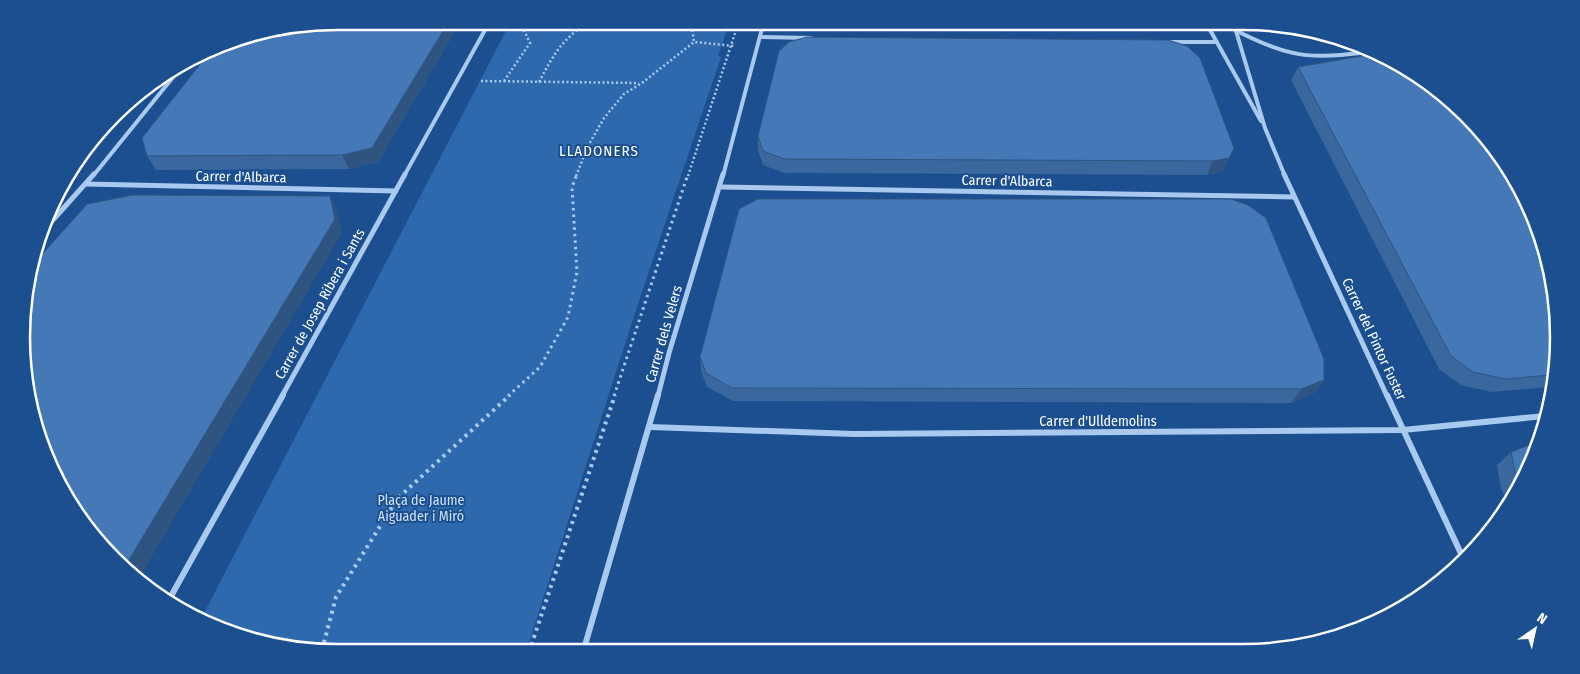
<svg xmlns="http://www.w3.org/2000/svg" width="1580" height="674" viewBox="0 0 1580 674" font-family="'Fira Sans Condensed',sans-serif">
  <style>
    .green { fill: #2e69ad }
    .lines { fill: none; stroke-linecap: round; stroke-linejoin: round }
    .path-far2 { stroke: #a9c9ee; stroke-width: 2.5; stroke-dasharray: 2 2.5; stroke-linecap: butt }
    .path-far1 { stroke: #a9c9ee; stroke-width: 3; stroke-dasharray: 2.5 4; stroke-linecap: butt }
    .path { stroke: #a9c9ee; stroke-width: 4; stroke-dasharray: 3 4.5; stroke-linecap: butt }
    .minor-far2 { stroke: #a9c9ee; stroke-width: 4 }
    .minor-far1 { stroke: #a9c9ee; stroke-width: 5 }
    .minor { stroke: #a9c9ee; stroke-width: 6 }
    .wall { fill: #3a679d }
    .shaded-wall { fill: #305480 }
    .building { fill: #4478b7; stroke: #305480 }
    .labels { text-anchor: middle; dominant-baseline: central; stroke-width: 4; stroke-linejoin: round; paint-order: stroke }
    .street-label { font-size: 14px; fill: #fff; stroke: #1b4f8f }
    .park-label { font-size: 14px; fill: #cfe3fa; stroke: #1b4f8f }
    .neighbourhood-label { font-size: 15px; letter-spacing: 1px; fill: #fff; stroke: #1b4f8f }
    .rim { fill: none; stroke: #fff; stroke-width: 2.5 }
  </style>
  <rect width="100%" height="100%" fill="#1b4f8f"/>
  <polygon class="green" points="511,21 734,21 729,23 718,56 721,57 637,307 526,652 337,653 235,636 202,617"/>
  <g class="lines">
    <g class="path-far2">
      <polyline points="691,21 694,42"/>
      <polyline points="481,81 639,83"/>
      <polyline points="504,81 530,43 523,28 529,21"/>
      <path d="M539 82C555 52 561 41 589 21"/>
      <polyline points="576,176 588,146 604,118 624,94 642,83 694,42 735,46"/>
      <polyline points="688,176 739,21"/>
    </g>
    <g class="path-far1">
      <polyline points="508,396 540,367 568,317 577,272 572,187 577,174"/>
      <polyline points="614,396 688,174"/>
    </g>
    <g class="path">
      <polyline points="322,650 336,597 397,499 510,395"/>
      <polyline points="529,652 615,395"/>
    </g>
    <g class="minor-far2">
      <polyline points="1205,21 1261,121"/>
      <polyline points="1233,21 1265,128 1285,176"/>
      <path d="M1235 30C1287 57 1310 60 1368 52"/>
      <polyline points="761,37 811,38"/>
      <polyline points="1167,42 1216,42"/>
      <polyline points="93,176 178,71"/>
      <polyline points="404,176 490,21"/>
      <polyline points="723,176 764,21"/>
    </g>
    <g class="minor-far1">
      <polyline points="1284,174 1387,396"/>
      <polyline points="86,184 396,191"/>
      <polyline points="720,187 1294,197"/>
      <polyline points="44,230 94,174"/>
      <polyline points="282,396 405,174"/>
      <polyline points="658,396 669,353 723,174"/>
    </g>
    <g class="minor">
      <polyline points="1387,395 1464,560"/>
      <polyline points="650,427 854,434 1403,430 1545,416"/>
      <polyline points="170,598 283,395"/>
      <polyline points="583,652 658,395"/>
    </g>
  </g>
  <g class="wall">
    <polygon points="337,21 461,21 378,162 349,169 156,170 147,156"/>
    <polygon points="1298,67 1558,317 1549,387 1491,392 1461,385 1439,369 1291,80"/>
    <polygon points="758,136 1234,148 1222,172 1207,175 784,173 763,165 758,150"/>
    <polygon points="700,357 1324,380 1314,393 1291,403 733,401 707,387 701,371"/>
    <polygon points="1541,441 1509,505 1501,489 1497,465 1511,452"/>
  </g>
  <g class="shaded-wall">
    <polygon points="449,21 461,21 378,162 349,169 342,155"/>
    <polygon points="1234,148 1222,172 1207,175 1213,161"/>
    <polygon points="330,196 337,210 342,233 138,580 129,575 124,568"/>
    <polygon points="1324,380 1314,393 1291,403 1301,389"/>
  </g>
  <g class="building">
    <polygon points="337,21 449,21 372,148 342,155 147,156 142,138 208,54 235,38"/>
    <polygon points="807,37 1168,40 1187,46 1200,58 1234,148 1229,158 1213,161 784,159 763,151 758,136 779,51 789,42"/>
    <polygon points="1373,54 1451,100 1526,198 1558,317 1550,375 1505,379 1473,372 1451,356 1298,67"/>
    <polygon points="133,195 330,196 335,219 124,568 63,495 24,378 27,276 30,268 87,204"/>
    <polygon points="758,199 1231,199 1248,205 1266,218 1324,359 1324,380 1301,389 732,388 706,373 700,357 739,209"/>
    <polygon points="1541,441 1520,484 1516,476 1511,452 1537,442"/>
  </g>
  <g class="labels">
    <g class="street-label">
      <text transform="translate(241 177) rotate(1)">Carrer d'Albarca</text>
      <text transform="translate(1007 181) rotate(1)">Carrer d'Albarca</text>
      <text transform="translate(320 304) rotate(-61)">Carrer de Josep Ribera i Sants</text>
      <text transform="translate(664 334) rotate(-74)">Carrer dels Velers</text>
      <text transform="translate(1374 339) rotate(65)">Carrer del Pintor Fuster</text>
      <text x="1098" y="421">Carrer d'Ulldemolins</text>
    </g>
    <g class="park-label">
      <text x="421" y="500">Plaça de Jaume<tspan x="421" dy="16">Aiguader i Miró</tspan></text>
    </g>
    <g class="neighbourhood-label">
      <text x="599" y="151">LLADONERS</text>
    </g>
  </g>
  <path d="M0 0H1580V674H0ZM337 30H1243A307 307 0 0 1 1550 337V337A307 307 0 0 1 1243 644H337A307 307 0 0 1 30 337V337A307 307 0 0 1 337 30Z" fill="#1b4f8f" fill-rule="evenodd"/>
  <path class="rim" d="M337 30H1243A307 307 0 0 1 1550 337V337A307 307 0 0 1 1243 644H337A307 307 0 0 1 30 337V337A307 307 0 0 1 337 30Z"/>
  <g transform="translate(1535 629) rotate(34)" stroke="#1b4f8f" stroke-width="4" paint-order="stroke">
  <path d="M0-4L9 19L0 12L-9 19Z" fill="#ffffff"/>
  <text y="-8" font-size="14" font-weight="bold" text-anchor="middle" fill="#ffffff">N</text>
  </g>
</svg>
